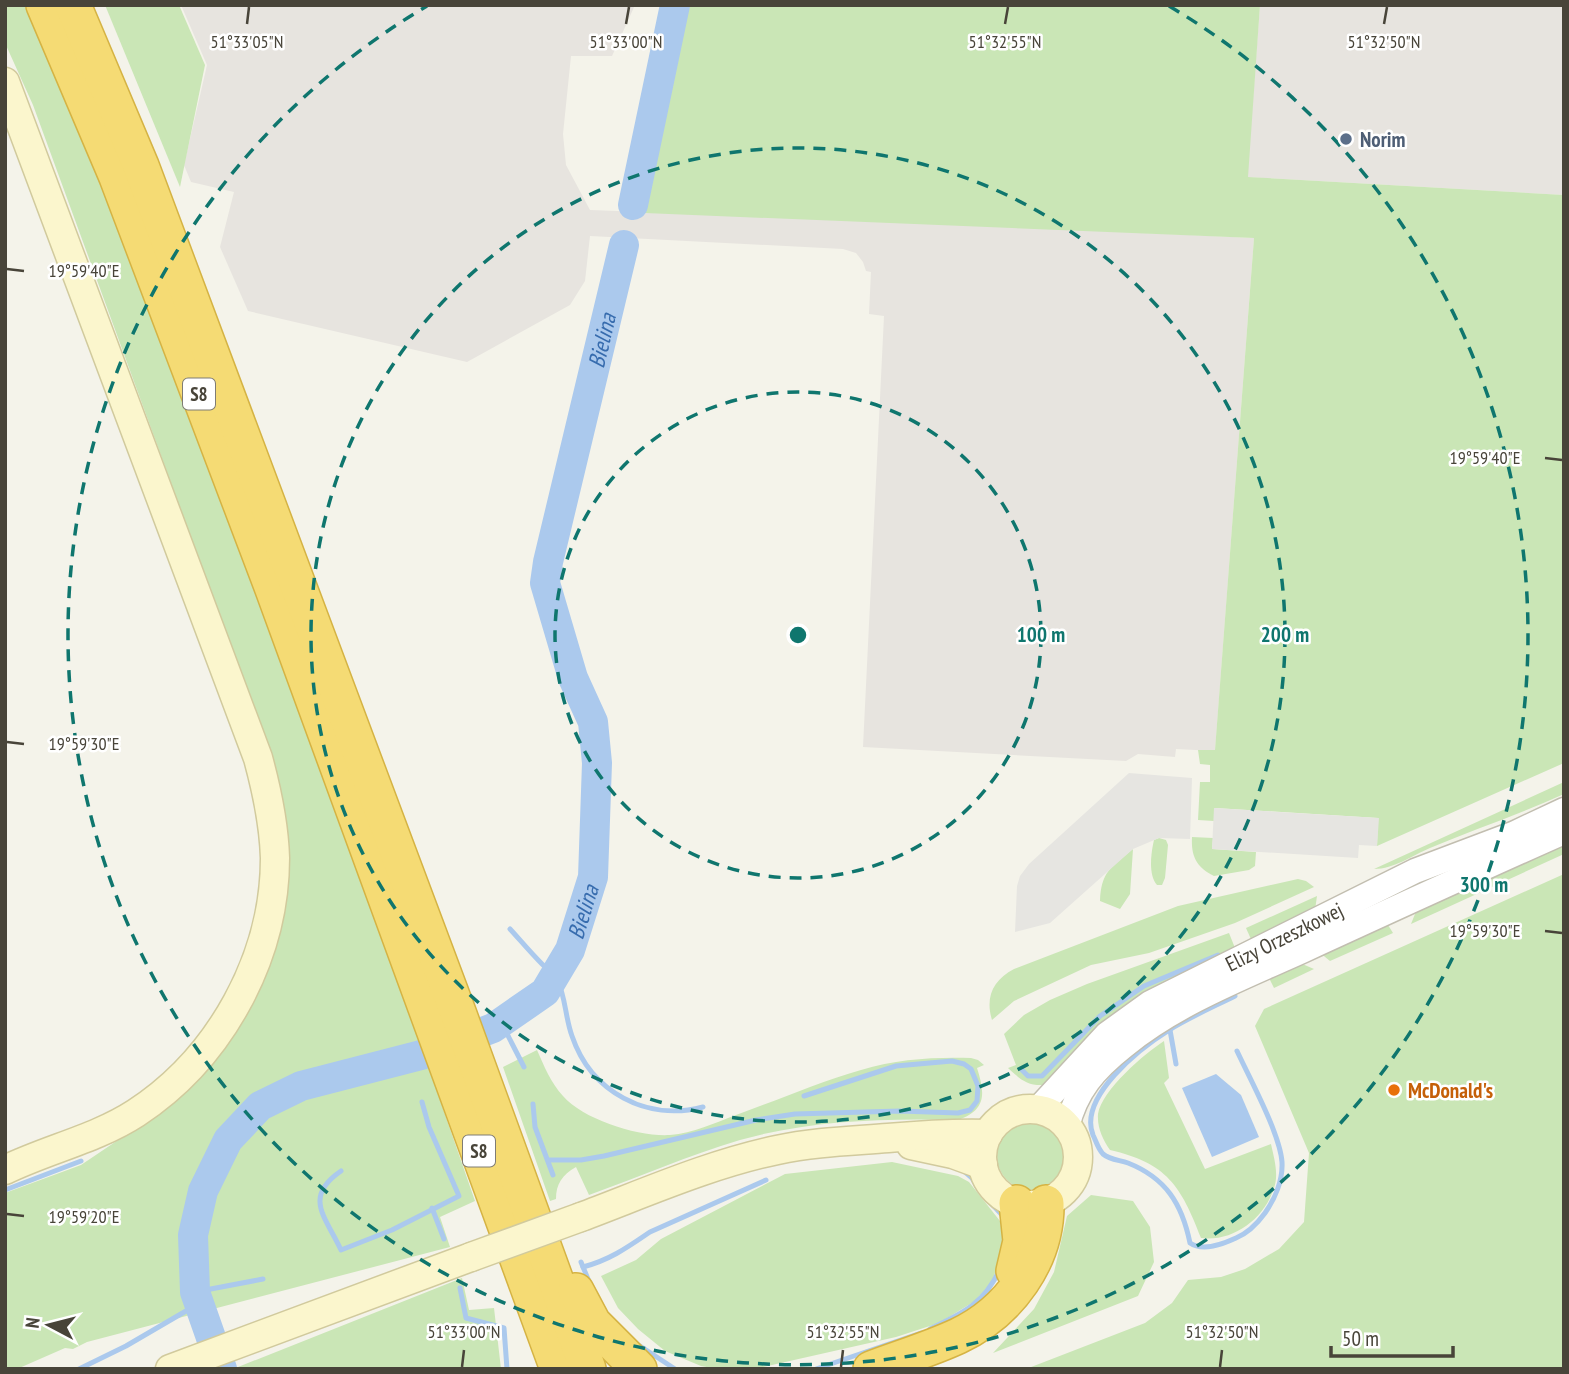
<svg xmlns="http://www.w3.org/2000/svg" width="1569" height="1374" viewBox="0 0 1569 1374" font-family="'PT Sans Narrow',sans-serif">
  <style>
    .industrial { fill: #e7e4df }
    .green { fill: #cae6b6 }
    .parking { fill: #e6e5e1 }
    .water { fill: #abc9ed }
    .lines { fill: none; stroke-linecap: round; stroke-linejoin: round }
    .stream { stroke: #abc9ed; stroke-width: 5 }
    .river { stroke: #abc9ed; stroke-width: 30 }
    .tertiary-casing { stroke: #c2beb0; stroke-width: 27 }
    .secondary-casing { stroke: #d1ca9d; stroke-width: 31 }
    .motorway-casing { stroke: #d5b344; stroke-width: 38 }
    .tertiary { stroke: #fff; stroke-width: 24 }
    .secondary { stroke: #fbf6cd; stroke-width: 28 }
    .motorway { stroke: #f5db74; stroke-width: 35 }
    .secondary-bridge-casing { stroke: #d1ca9d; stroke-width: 31; stroke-linecap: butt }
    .secondary-bridge { stroke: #fbf6cd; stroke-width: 28 }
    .ticks { fill: none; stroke: #484439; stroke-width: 2.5 }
    .ring { fill: none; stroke: #0f766e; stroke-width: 3.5; stroke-dasharray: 12 9 }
    .service-dot { fill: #5c6f8a; stroke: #fff; stroke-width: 2.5 }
    .food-dot { fill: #e8710a; stroke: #fff; stroke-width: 2.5 }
    .labels { text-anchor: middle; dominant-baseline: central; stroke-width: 5; stroke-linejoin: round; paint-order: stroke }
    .shield { fill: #fff; stroke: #7f7c74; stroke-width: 2 }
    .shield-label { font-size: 19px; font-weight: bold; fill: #484439 }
    .service-label { font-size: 21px; font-weight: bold; fill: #4e5e75; stroke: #fff; text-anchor: start }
    .street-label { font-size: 21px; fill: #484439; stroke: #fff }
    .food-label { font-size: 21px; font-weight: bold; fill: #c56008; stroke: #fff; text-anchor: start }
    .water-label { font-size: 23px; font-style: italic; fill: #376cae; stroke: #fff }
    .ticks-label { font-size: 18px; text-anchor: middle; fill: #484439; stroke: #fff; stroke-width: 5; stroke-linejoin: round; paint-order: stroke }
    .centre { fill: #0f766e; stroke: #fff; stroke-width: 3.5 }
    .ring-label { font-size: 21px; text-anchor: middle; font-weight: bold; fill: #0f766e; stroke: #fff; stroke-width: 5; stroke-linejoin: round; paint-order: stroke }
  </style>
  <rect width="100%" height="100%" fill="#f4f3ea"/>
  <g class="industrial">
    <polygon points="181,5 635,5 612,56 571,56 563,134 566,165 590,210 884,221 1254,238 1215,751 1176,749 1175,757 1138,754 1126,761 863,747 884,316 869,314 871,272 866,271 863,262 856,253 843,249 590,236 585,281 570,305 467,362 248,311 220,247 234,192 191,182 184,165 207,65"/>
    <polygon points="1260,5 1564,5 1564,195 1247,177"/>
  </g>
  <g class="green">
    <polygon points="5,5 32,5 102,180 333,791 475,1201 440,1217 450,1247 87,1342 73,1349 65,1348 17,1369 5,1369 5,1193 81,1165 173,1103 204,1073 234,1035 253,998 287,838 285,811 270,754 33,105 5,43"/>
    <polygon points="105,5 179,5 205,65 180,187"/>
    <polygon points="679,5 1260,5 1248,177 1564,195 1564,763 1377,846 1378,818 1215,808 1214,821 1198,820 1200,782 1210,782 1210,765 1200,764 1198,750 1215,750 1254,238 645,213"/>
    <path d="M1564 782V794C1520 814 1475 829 1430 848 1413 855 1394 869 1374 869Z"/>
    <path d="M1192 837 1213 838 1212 849 1256 852 1255 866 1249 870 1214 876C1196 867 1191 856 1192 837Z"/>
    <path d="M1159 838 1166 840 1168 845 1165 878 1162 885H1157C1148 875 1151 853 1154 840Z"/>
    <polygon points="1564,844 1564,854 1411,924 1415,914 1420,910"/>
    <path d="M1133 849 1130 894 1120 909 1100 901C1101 872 1111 867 1133 849Z"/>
    <polygon points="1564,874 1564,1369 1026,1369 1145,1323 1172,1303 1188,1280 1221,1277 1245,1269 1279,1249 1304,1222 1309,1153 1255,1026 1264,1009"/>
    <path d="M1298 879 1306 881 1314 887 1235 923 1149 953 1091 965 1014 1001 992 1020C985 997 993 980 1014 969L1178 906Z"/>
    <polygon points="1317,896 1315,910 1254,946 1246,928"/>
    <polygon points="1388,925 1393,933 1330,961 1319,952"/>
    <path d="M1229 933 1237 953 1044 1085C1027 1086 1020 1079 1008 1068L1016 1065 1004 1034 1024 1015 1050 1000 1087 984Z"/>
    <polygon points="1300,963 1314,969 1274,988 1267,974"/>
    <path d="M1164 1041 1169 1078 1164 1083 1205 1169 1271 1144C1274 1158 1279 1174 1274 1188 1264 1219 1233 1242 1201 1238 1181 1186 1167 1163 1110 1150 1103 1140 1097 1128 1098 1114 1102 1090 1144 1054 1164 1041Z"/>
    <path d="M537 1050C544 1066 551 1083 563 1096 584 1120 639 1137 670 1135 693 1133 715 1123 736 1115 778 1100 819 1082 861 1070 898 1059 933 1057 971 1058L978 1060 984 1065 977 1068C985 1093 987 1110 958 1120 886 1118 810 1120 740 1140 689 1155 639 1177 589 1195L576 1167C562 1175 556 1184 556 1199L550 1201 503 1067Z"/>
    <circle cx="1031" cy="1156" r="34"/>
    <polygon points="892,1162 958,1176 969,1182 1000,1221 1003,1237 1001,1258 991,1283 975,1301 939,1323 896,1337 754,1369 718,1369 701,1366 665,1351 638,1329 618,1308 601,1276 636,1260 661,1239 785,1174"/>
    <polygon points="1091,1195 1133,1201 1150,1227 1154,1262 1138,1296 993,1353 1034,1309 1054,1272 1067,1216"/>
    <polygon points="462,1278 469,1310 494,1308 501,1369 233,1369"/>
  </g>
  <g class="parking">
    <polygon points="1129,773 1192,778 1190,839 1159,838 1133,849 1050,923 1015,932 1017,886 1020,876 1029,864"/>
    <polygon points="1214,808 1379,818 1377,846 1359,845 1358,858 1212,849"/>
  </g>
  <polygon class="water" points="1216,1074 1241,1095 1259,1137 1212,1157 1182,1088"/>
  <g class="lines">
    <g class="stream">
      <path d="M510 929C521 941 531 953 542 964 547 969 554 973 557 979 566 998 565 1017 572 1036 591 1092 647 1122 703 1107"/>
      <path d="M1235 996C1213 1007 1190 1017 1169 1030 1140 1048 1078 1097 1093 1135 1096 1141 1098 1149 1103 1154 1110 1160 1120 1160 1128 1163 1166 1178 1182 1204 1190 1243 1203 1252 1223 1244 1236 1238 1248 1233 1257 1224 1265 1213 1275 1199 1283 1180 1282 1162 1280 1134 1250 1079 1237 1051"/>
      <polyline points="501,1022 524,1067"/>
      <polyline points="1170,1030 1176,1064"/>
      <polyline points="1022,1070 1028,1076 1042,1076 1100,1016 1144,986 1218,955"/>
      <polyline points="533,1104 535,1127 553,1175"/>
      <polyline points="548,1160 581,1160 604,1156 756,1120 795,1114 900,1111 958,1113 970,1110 977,1101 978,1086 971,1069 964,1064 952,1061 896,1066 804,1096"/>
      <path d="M341 1171C303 1197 325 1216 341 1250L392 1230 459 1196 429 1127 422 1102"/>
      <polyline points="964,1171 972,1178 979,1190 1003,1216"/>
      <polyline points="5,1190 81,1161"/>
      <polyline points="432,1208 444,1239"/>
      <polyline points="581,1262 590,1284"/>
      <path d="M583 1267C610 1260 628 1247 650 1232L766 1180"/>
      <polyline points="460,1288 466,1318 504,1328 507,1369"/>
      <polyline points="195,1292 263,1279"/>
      <path d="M930 1329C963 1313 984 1304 1000 1269"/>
      <polyline points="640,1346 675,1369"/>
      <polyline points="79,1369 126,1346 198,1304"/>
      <polyline points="816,1369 921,1333"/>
    </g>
    <g class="river">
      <polyline points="633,205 675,5"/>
      <path id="s1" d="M222 1369 195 1292 193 1235 203 1191 228 1140 260 1106 301 1086 425 1054 493 1028 545 992 570 950 593 877 597 763 593 722 573 678 545 583 548 562 624 245"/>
    </g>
    <defs>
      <g id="tertiary">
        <path id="s2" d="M1037 1110 1107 1034 1150 1003 1415 871 1513 834 1564 810"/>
        <path d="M1067 1127C1076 1090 1095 1069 1124 1046 1175 1004 1242 978 1302 951 1389 911 1476 871 1564 832"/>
      </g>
      <g id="secondary">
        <path d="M5 82 258 758C267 791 274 824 275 858 275 958 220 1058 136 1113 96 1139 48 1149 5 1170"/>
        <circle cx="1030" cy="1157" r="48"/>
        <polyline points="911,1145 953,1154 983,1165"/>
        <path d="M581 1217C645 1193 710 1164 777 1150 814 1142 850 1141 888 1138 922 1135 954 1133 988 1134"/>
        <polyline points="170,1369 471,1257"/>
      </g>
      <g id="motorway">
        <polyline points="44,5 117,177 273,589 558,1369"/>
        <polyline points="73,5 141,166 459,1015 588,1369"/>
        <polyline points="1014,1271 1021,1241 1017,1203"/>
        <polyline points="576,1291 593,1323 639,1369"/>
        <path d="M871 1369C900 1358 930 1349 958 1336 1009 1312 1047 1260 1046 1203"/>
      </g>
    </defs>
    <use href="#tertiary" class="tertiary-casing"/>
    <use href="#secondary" class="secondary-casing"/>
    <use href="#motorway" class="motorway-casing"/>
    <use href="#tertiary" class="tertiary"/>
    <use href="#secondary" class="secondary"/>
    <use href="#motorway" class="motorway"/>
    <defs>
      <polyline id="secondary-bridge" points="471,1257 581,1217"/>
    </defs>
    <use href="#secondary-bridge" class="secondary-bridge-casing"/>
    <use href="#secondary-bridge" class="secondary-bridge"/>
  </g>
  <path class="ticks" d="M247 24 249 7M626 24 629 7M1005 24 1008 7M1384 24 1387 7M7 269 24 271M1545 458 1562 460M7 742 24 744M1545 931 1562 933M7 1214 24 1216M462 1367 464 1350M841 1367 843 1350M1220 1367 1222 1350"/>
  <g class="ring">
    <circle cx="798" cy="635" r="243"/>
    <circle cx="798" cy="635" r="487"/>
    <path d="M1169 6A730 730 0 1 1 427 6"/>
  </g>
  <circle class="service-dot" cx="1346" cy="139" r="7"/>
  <circle class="food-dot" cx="1394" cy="1090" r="7"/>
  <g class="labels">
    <g class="shield">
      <rect x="183" y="378.5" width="32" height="31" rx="5"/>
      <rect x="463" y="1135.5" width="32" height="31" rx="5"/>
    </g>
    <g class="shield-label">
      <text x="199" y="394">S8</text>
      <text x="479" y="1151">S8</text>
    </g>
    <g class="service-label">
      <text x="1360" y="139">Norim</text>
    </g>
    <g class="street-label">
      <text stroke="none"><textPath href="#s2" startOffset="306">Elizy Orzeszkowej</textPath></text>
    </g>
    <g class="food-label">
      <text x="1408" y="1090">McDonald's</text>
    </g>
    <g class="water-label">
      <text stroke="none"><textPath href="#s1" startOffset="1274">Bielina</textPath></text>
      <text stroke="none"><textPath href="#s1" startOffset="686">Bielina</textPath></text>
    </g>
  </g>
  <g class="ticks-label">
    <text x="247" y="48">51°33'05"N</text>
    <text x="626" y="48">51°33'00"N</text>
    <text x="1005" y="48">51°32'55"N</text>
    <text x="1384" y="48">51°32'50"N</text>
    <text x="84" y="277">19°59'40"E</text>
    <text x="1485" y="464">19°59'40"E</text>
    <text x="84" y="750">19°59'30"E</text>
    <text x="1485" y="937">19°59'30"E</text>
    <text x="84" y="1223">19°59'20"E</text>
    <text x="464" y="1338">51°33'00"N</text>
    <text x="843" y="1338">51°32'55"N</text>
    <text x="1222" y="1338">51°32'50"N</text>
  </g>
  <circle cx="798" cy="635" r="10" class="centre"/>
  <g class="ring-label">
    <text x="1041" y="642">100 m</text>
    <text x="1285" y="642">200 m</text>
    <text x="1484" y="892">300 m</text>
  </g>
  <rect width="1569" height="1374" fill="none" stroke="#484439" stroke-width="14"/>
  <g transform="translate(49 1325) rotate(277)" stroke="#ffffff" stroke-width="5" paint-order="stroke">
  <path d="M0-5L12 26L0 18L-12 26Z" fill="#484439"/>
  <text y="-10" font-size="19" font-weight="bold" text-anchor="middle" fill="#484439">N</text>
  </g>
  <path d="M1331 1346v10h122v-10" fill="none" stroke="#484439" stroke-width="3.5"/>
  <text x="1342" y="1346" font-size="21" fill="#484439" stroke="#ffffff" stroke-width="5" paint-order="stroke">50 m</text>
</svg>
